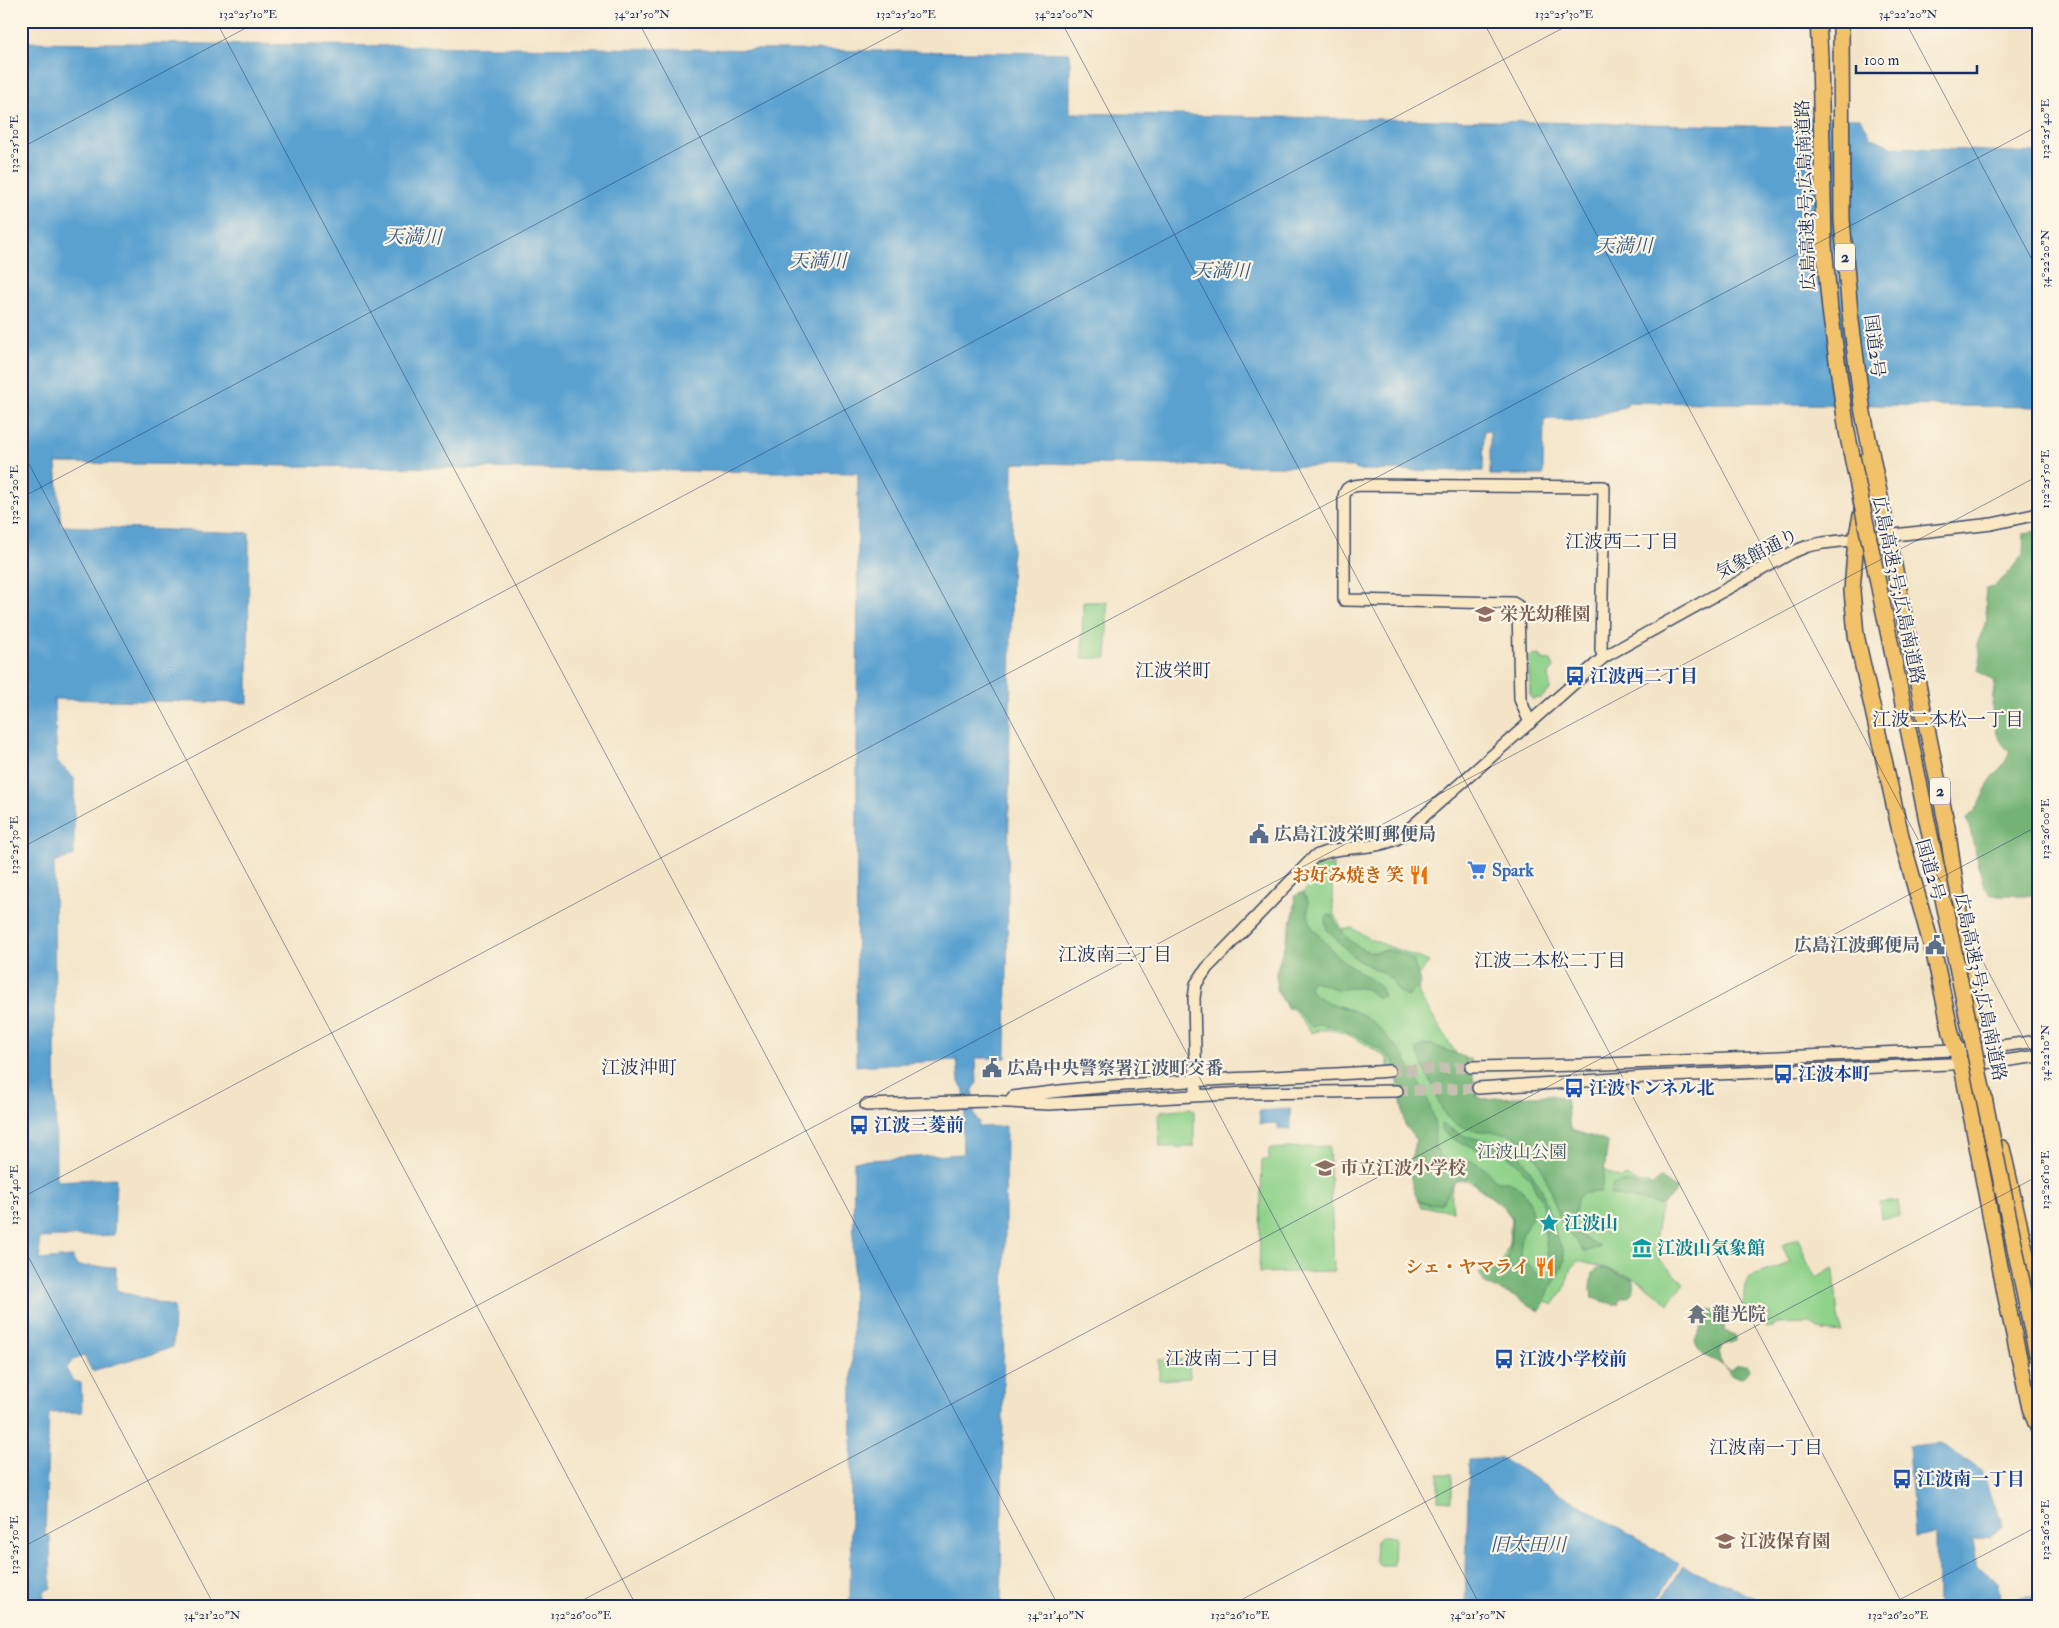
<svg xmlns="http://www.w3.org/2000/svg" width="2059" height="1628" viewBox="0 0 2059 1628" font-family="'IM FELL Double Pica','Noto Serif JP',serif">
  <style>
    .green { fill: #8fd28a; stroke: #558074 }
    .forest { fill: #73b476; stroke: #47726a }
    .water { fill: #5aa1d0; stroke: #3a6897 }
    .lines { fill: none; stroke-linecap: round; stroke-linejoin: round }
    .secondary-tunnel { stroke: #c8c0b2; stroke-width: 11; stroke-dasharray: 11 5.5; stroke-linecap: butt }
    .secondary-casing { stroke: #3b4a6e; stroke-width: 14 }
    .highway-casing { stroke: #3b4a6e; stroke-width: 18 }
    .secondary { stroke: #fae7c3; stroke-width: 11 }
    .highway { stroke: #f2c26a; stroke-width: 15 }
    .highway-bridge-casing { stroke: #3b4a6e; stroke-width: 18; stroke-linecap: butt }
    .highway-bridge { stroke: #f2c26a; stroke-width: 15 }
    .ticks { fill: none; stroke: #1b2f5e; stroke-width: 1; stroke-opacity: 0.45 }
    .labels { text-anchor: middle; dominant-baseline: central; stroke-width: 4.5; stroke-linejoin: round; paint-order: stroke }
    .shield { fill: #fcf5e5; stroke: #5e6a86; stroke-width: 1 }
    .shield-label { font-size: 16px; font-weight: bold; fill: #1b2f5e }
    .street-label { font-size: 18px; fill: #1b2f5e; stroke: #fcf5e5 }
    .education-label { font-size: 18px; font-weight: bold; fill: #785e54; stroke: #fcf5e5; text-anchor: start }
    .transit-label { font-size: 18px; font-weight: bold; fill: #164399; stroke: #fcf5e5; text-anchor: start }
    .service-label { font-size: 18px; font-weight: bold; fill: #4e5e75; stroke: #fcf5e5; text-anchor: start }
    .shop-label { font-size: 18px; font-weight: bold; fill: #366cbe; stroke: #fcf5e5; text-anchor: start }
    .food-label { font-size: 18px; font-weight: bold; fill: #c56008; stroke: #fcf5e5; text-anchor: end }
    .park-label { font-size: 18px; fill: #385869; stroke: #fcf5e5 }
    .culture-label { font-size: 18px; font-weight: bold; fill: #0d838f; stroke: #fcf5e5; text-anchor: start }
    .worship-label { font-size: 18px; font-weight: bold; fill: #5b616d; stroke: #fcf5e5; text-anchor: start }
    .water-label { font-size: 19px; font-style: italic; fill: #315786; stroke: #fcf5e5 }
    .neighbourhood-label { font-size: 19px; fill: #1b2f5e; stroke: #fcf5e5 }
    .neatline { fill: none; stroke: #1b2f5e; stroke-width: 2 }
    .ticks-label { font-size: 12px; text-anchor: middle; fill: #1b2f5e }
  </style>
  <rect width="100%" height="100%" fill="#fcf5e5"/>
  <filter id="ink" filterUnits="userSpaceOnUse"><feTurbulence type="fractalNoise" baseFrequency=".02" numOctaves="2"/><feDisplacementMap in="SourceGraphic" scale="10" xChannelSelector="R" yChannelSelector="G"/><feConvolveMatrix kernelMatrix="1 2 1 2 8 2 1 2 1" color-interpolation-filters="sRGB"/></filter>
  <filter id="wash" filterUnits="userSpaceOnUse"><feTurbulence type="fractalNoise" baseFrequency=".0096" numOctaves="4" result="noise"/><feDisplacementMap in="SourceGraphic" scale="20" xChannelSelector="R" yChannelSelector="G"/><feGaussianBlur stdDeviation="1.12" result="paint"/><feColorMatrix in="noise" values="0 0 0 0 0 0 0 0 0 0 0 0 0 0 0 0 0 1.4 0 .05"/><feComposite in="paint" operator="in"/></filter>
  <g filter="url(#wash)">
    <rect width="100%" height="100%" fill="#f3e4c7"/>
    <g class="green">
      <polygon points="1083,602 1107,602 1107,658 1082,658"/>
      <polygon points="1540,655 1544,661 1551,660 1554,668 1549,674 1550,690 1541,698 1532,699 1530,696 1529,658 1532,656"/>
      <path d="M1319 863 1321 866 1333 865 1332 897 1334 915 1343 930 1352 928 1370 939 1429 962 1418 976 1419 995 1457 1055 1461 1059H1470L1473 1083H1478V1100L1566 1098 1569 1124 1571 1130 1599 1140 1605 1161 1604 1170 1621 1179 1626 1176 1638 1183H1649L1661 1207 1655 1240 1660 1260 1684 1283 1668 1304C1636 1273 1619 1272 1578 1261L1571 1268 1564 1290 1553 1305 1538 1297 1502 1264 1509 1243 1511 1217 1503 1206 1468 1180 1456 1181 1454 1183 1451 1192 1453 1211 1421 1207 1413 1188 1416 1139 1397 1076H1390L1387 1058C1366 1045 1337 1021 1312 1033L1293 1009 1287 1008 1276 989 1277 972 1295 909 1293 906C1299 897 1309 888 1312 878 1315 871 1313 868 1319 863Z"/>
      <polygon points="1191,1108 1194,1111 1194,1147 1160,1147 1158,1115 1161,1115 1161,1111"/>
      <polygon points="1329,1146 1334,1271 1259,1273 1262,1160 1269,1160 1269,1149"/>
      <polygon points="1898,1201 1900,1216 1881,1218 1879,1203"/>
      <polygon points="1798,1238 1808,1264 1816,1277 1833,1268 1834,1270 1838,1318 1843,1333 1823,1331 1810,1323 1776,1324 1774,1327 1766,1328 1764,1324 1769,1317 1769,1313 1742,1312 1745,1285 1749,1277 1790,1263 1782,1245"/>
      <polygon points="1159,1360 1189,1360 1190,1378 1159,1380"/>
      <polygon points="1438,1474 1452,1474 1452,1501 1438,1500"/>
      <polygon points="1381,1536 1394,1536 1393,1565 1380,1565 1375,1560 1376,1541"/>
    </g>
    <g class="forest">
      <path d="M2038 531V881L2032 895H1991L1984 886 1967 818C1980 808 1983 791 1992 778 2000 768 2004 766 2010 752 1990 734 1990 708 1995 682L1978 671 1981 655 1977 644 1987 620 1985 599 1986 589 1993 587 2006 576 2023 554 2024 533Z"/>
      <path d="M1302 892 1308 901V913L1311 926 1338 957 1379 985 1384 996 1377 998 1367 989 1354 987 1339 990 1311 980 1309 989C1324 1006 1344 1005 1363 1015 1375 1022 1393 1043 1401 1053 1410 1064 1432 1106 1434 1119 1438 1142 1427 1145 1448 1163 1471 1156 1482 1163 1496 1181H1508L1523 1190 1530 1203 1532 1217 1522 1235 1520 1255 1536 1272 1550 1281 1559 1266 1547 1254 1542 1201 1529 1177 1518 1164 1507 1155 1480 1150 1458 1142 1441 1130V1124L1467 1137 1502 1143 1517 1152 1530 1170 1542 1190 1556 1237 1563 1249 1565 1260 1560 1273 1550 1289 1540 1311 1511 1295 1485 1284 1479 1273 1503 1266 1509 1255 1512 1217C1500 1201 1482 1191 1469 1177L1454 1182 1442 1203 1430 1205 1420 1202C1407 1183 1409 1161 1416 1140L1405 1126 1395 1063 1385 1053 1362 1038 1336 1027 1321 1024 1312 1027 1294 1007 1287 1006 1277 991 1276 973 1296 906 1295 896Z"/>
      <path d="M1331 915C1339 929 1354 949 1371 952 1376 953 1381 950 1387 950 1396 950 1404 956 1413 960L1421 985 1407 997 1399 993 1392 980 1385 974 1357 960 1327 930 1325 921 1327 916Z"/>
      <path d="M1430 1044 1464 1057 1472 1072 1477 1097 1483 1099 1549 1095 1566 1098 1569 1124 1572 1130 1608 1142 1601 1192 1585 1193 1578 1197C1571 1225 1572 1234 1600 1247L1585 1252C1576 1241 1565 1229 1559 1215 1549 1192 1545 1165 1528 1146 1506 1121 1473 1142 1448 1118 1440 1110 1438 1098 1434 1088 1428 1075 1421 1063 1416 1050L1421 1046Z"/>
      <path d="M1661 1178 1676 1188 1675 1194 1661 1205 1610 1194 1613 1185C1637 1175 1639 1199 1661 1178Z"/>
      <path d="M1598 1268 1607 1269 1633 1279C1636 1287 1634 1291 1628 1297H1621L1619 1304H1613L1592 1298 1591 1288 1593 1272Z"/>
      <path d="M1709 1309 1722 1313 1725 1331 1736 1337V1341L1724 1345 1719 1352C1719 1360 1722 1367 1730 1370L1738 1365H1747L1749 1370 1742 1378C1726 1374 1733 1374 1722 1365 1710 1356 1700 1359 1695 1341Z"/>
    </g>
    <g class="water">
      <polygon points="21,42 1070,53 1070,113 1796,127 1799,117 1861,118 1871,137 1892,147 2038,153 2038,407 1627,402 1627,406 1583,420 1544,419 1543,475 1490,475 1490,431 1484,430 1483,471 1356,470 1355,467 1013,463 1006,1058 976,1058 977,1083 973,1090 974,1115 979,1122 978,1127 1006,1126 1001,1607 850,1607 854,1161 963,1154 962,1122 965,1116 964,1090 959,1082 957,1060 856,1066 858,473 56,463 61,526 249,533 248,703 54,699 57,762 74,778 74,855 54,863 56,1181 116,1178 114,1235 39,1238 40,1260 72,1257 77,1266 116,1267 116,1290 174,1307 173,1347 92,1371 84,1356 73,1360 66,1369 73,1381 81,1383 82,1412 49,1413 45,1536 50,1536 51,1588 44,1591 44,1607 21,1607"/>
      <polygon points="1290,1109 1291,1129 1278,1129 1278,1123 1260,1124 1259,1111"/>
      <polygon points="1940,1443 1982,1471 2002,1526 1990,1537 1972,1540 1977,1568 1998,1582 2000,1600 2038,1596 2038,1607 1937,1607 1936,1535 1914,1536 1908,1446"/>
      <polygon points="1501,1458 1679,1564 1653,1607 1465,1607 1469,1460"/>
      <polygon points="1683,1566 1778,1607 1657,1607"/>
    </g>
  </g>
  <g filter="url(#ink)">
    <g class="lines">
      <g class="secondary-tunnel">
        <polyline points="1389,1071 1471,1067"/>
        <polyline points="1397,1091 1478,1088"/>
      </g>
      <defs>
        <g id="secondary">
          <path d="M1530 723 1520 699 1518 606 1513 603 1344 600V496C1346 486 1352 486 1361 485L1604 487 1601 650 1604 657"/>
          <polyline points="1471,1067 1580,1065 1979,1049 2038,1041"/>
          <polyline points="1478,1088 1646,1077 1997,1062 2038,1056"/>
          <path d="M1196 1095 1194 998 1196 984 1207 968 1314 857C1341 843 1372 852 1400 837L1604 657 1793 552 1808 546 1823 543 1992 524 2038 514"/>
          <path d="M1013 1097C1137 1079 1264 1079 1389 1071"/>
          <polyline points="866,1105 986,1101 1049,1104 1247,1093 1397,1091"/>
        </g>
        <g id="highway">
          <polyline points="1818,21 1820,57"/>
          <polyline points="1841,21 1842,220 1850,313 1863,413 1947,827 1974,1015"/>
          <polyline points="1867,460 1866,492 1856,539 1852,591 1856,635 1902,840 1935,958 1951,1033 1963,1072 2006,1298 2030,1408 2038,1428"/>
          <polyline points="2002,1148 2038,1307"/>
        </g>
      </defs>
      <use href="#secondary" class="secondary-casing"/>
      <use href="#highway" class="highway-casing"/>
      <use href="#secondary" class="secondary"/>
      <use href="#highway" class="highway"/>
      <defs>
        <polyline id="highway-bridge" points="1820,57 1824,245 1830,310 1847,432 2038,1360"/>
      </defs>
      <use href="#highway-bridge" class="highway-bridge-casing"/>
      <use href="#highway-bridge" class="highway-bridge"/>
    </g>
  </g>
  <path class="ticks" d="M216 21 1059 1607M638 21 1481 1607M1061 21 1904 1607M1483 21 2038 1065M1905 21 2038 271M21 148 259 21M21 449 637 1607M21 498 918 21M21 848 1576 21M21 1198 2038 126M21 1243 215 1607M21 1548 2038 476M570 1607 2038 826M1228 1607 2038 1176M1886 1607 2038 1526"/>
  <defs>
    <symbol id="school-bare" viewBox="-9 -9 18 18"><path d="M0-5L7-2L0 1L-7-2ZM-4 1L0 2.5L4 1V4Q0 6-4 4Z" fill="#8d6e63" stroke="#fcf5e5" stroke-width="2.5" paint-order="stroke"/></symbol>
    <symbol id="bus-bare" viewBox="-9 -9 18 18"><path d="M-5-6H5V4H4V6H2V4H-2V6H-4V4H-5ZM-3.5-4V0h7V-4ZM-3.5 1.2v1.5H-2V1.2ZM2 1.2v1.5H3.5V1.2Z" fill="#1a4fb4" stroke="#fcf5e5" stroke-width="2.5" paint-order="stroke"/></symbol>
    <symbol id="civic-bare" viewBox="-9 -9 18 18"><path d="M-.6-6.5H3V-4.5H.6V-3L4-1V1h2V6H-6V1h2V-1L-.6-3ZM-1.2 2.5V6h2.4V2.5Z" fill="#5c6f8a" stroke="#fcf5e5" stroke-width="2.5" paint-order="stroke"/></symbol>
    <symbol id="supermarket-bare" viewBox="-9 -9 18 18"><path d="M-6-5.5h2.5l.6 2H6L4.5 2H-2.5L-4.4-4H-6ZM-1.5 3.2a1.3 1.3 0 1 0 .1 0ZM3 3.2a1.3 1.3 0 1 0 .1 0Z" fill="#3f7fe0" stroke="#fcf5e5" stroke-width="2.5" paint-order="stroke"/></symbol>
    <symbol id="restaurant-bare" viewBox="-9 -9 18 18"><path d="M-5-6h1v4h1v-4h1v4h1v-4h1v5L-1.5 .5V6h-2V.5L-5-1ZM5-6V6H3V1.5H1.5Q1.5-4 5-6Z" fill="#e8710a" stroke="#fcf5e5" stroke-width="2.5" paint-order="stroke"/></symbol>
    <symbol id="sight-bare" viewBox="-9 -9 18 18"><path d="M0-6L1.8-2.2L6-1.7L2.9 1.2L3.7 5.4L0 3.3L-3.7 5.4L-2.9 1.2L-6-1.7L-1.8-2.2Z" fill="#0f9aa8" stroke="#fcf5e5" stroke-width="2.5" paint-order="stroke"/></symbol>
    <symbol id="museum-bare" viewBox="-9 -9 18 18"><path d="M0-6L6-3V-2H-6V-3ZM-5-1h2V3h-2ZM-1-1h2V3h-2ZM3-1h2V3H3ZM-6 4H6V6H-6Z" fill="#0f9aa8" stroke="#fcf5e5" stroke-width="2.5" paint-order="stroke"/></symbol>
    <symbol id="temple-bare" viewBox="-9 -9 18 18"><path d="M0-6L5-2H3V0L6.5 2.5H4V6H1.5V3h-3V6H-4V2.5H-6.5L-3 0V-2H-5Z" fill="#6b7280" stroke="#fcf5e5" stroke-width="2.5" paint-order="stroke"/></symbol>
  </defs>
  <g fill-rule="evenodd">
    <use href="#school-bare" x="1471" y="600" width="28" height="28"/>
    <use href="#bus-bare" x="1561" y="662" width="28" height="28"/>
    <use href="#civic-bare" x="1245" y="820" width="28" height="28"/>
    <use href="#supermarket-bare" x="1463" y="856" width="28" height="28"/>
    <use href="#restaurant-bare" x="1405" y="861" width="28" height="28"/>
    <use href="#civic-bare" x="1921" y="931" width="28" height="28"/>
    <use href="#civic-bare" x="978" y="1054" width="28" height="28"/>
    <use href="#bus-bare" x="1769" y="1060" width="28" height="28"/>
    <use href="#bus-bare" x="1560" y="1074" width="28" height="28"/>
    <use href="#bus-bare" x="845" y="1111" width="28" height="28"/>
    <use href="#school-bare" x="1311" y="1154" width="28" height="28"/>
    <use href="#sight-bare" x="1535" y="1209" width="28" height="28"/>
    <use href="#museum-bare" x="1628" y="1234" width="28" height="28"/>
    <use href="#restaurant-bare" x="1531" y="1253" width="28" height="28"/>
    <use href="#temple-bare" x="1683" y="1300" width="28" height="28"/>
    <use href="#bus-bare" x="1490" y="1345" width="28" height="28"/>
    <use href="#bus-bare" x="1888" y="1465" width="28" height="28"/>
    <use href="#school-bare" x="1711" y="1527" width="28" height="28"/>
  </g>
  <g class="labels">
    <g class="shield">
      <rect x="1835" y="243.5" width="20" height="27" rx="4"/>
      <rect x="1930" y="777.5" width="20" height="27" rx="4"/>
    </g>
    <g class="shield-label">
      <text x="1845" y="257">2</text>
      <text x="1940" y="791">2</text>
    </g>
    <g class="street-label">
      <text transform="translate(1806 195) rotate(-92)">広島高速3号;広島南道路</text>
      <text transform="translate(1874 346) rotate(83)">国道2号</text>
      <text transform="translate(1757 554) rotate(-27)">気象館通り</text>
      <text transform="translate(1898 590) rotate(78)">広島高速3号;広島南道路</text>
      <text transform="translate(1930 870) rotate(74)">国道2号</text>
      <text transform="translate(1980 987) rotate(78)">広島高速3号;広島南道路</text>
    </g>
    <g class="education-label">
      <text x="1500" y="614">栄光幼稚園</text>
      <text x="1340" y="1168">市立江波小学校</text>
      <text x="1740" y="1541">江波保育園</text>
    </g>
    <g class="transit-label">
      <text x="1590" y="676">江波西二丁目</text>
      <text x="1798" y="1074">江波本町</text>
      <text x="1589" y="1088">江波トンネル北</text>
      <text x="874" y="1125">江波三菱前</text>
      <text x="1519" y="1359">江波小学校前</text>
      <text x="1917" y="1479">江波南一丁目</text>
    </g>
    <g class="service-label">
      <text x="1274" y="834">広島江波栄町郵便局</text>
      <text x="1920" y="945" text-anchor="end">広島江波郵便局</text>
      <text x="1007" y="1068">広島中央警察署江波町交番</text>
    </g>
    <g class="shop-label">
      <text x="1492" y="870">Spark</text>
    </g>
    <g class="food-label">
      <text x="1404" y="875">お好み焼き 笑</text>
      <text x="1530" y="1267">シェ・ヤマライ</text>
    </g>
    <g class="park-label">
      <text x="1522" y="1152">江波山公園</text>
    </g>
    <g class="culture-label">
      <text x="1564" y="1223">江波山</text>
      <text x="1657" y="1248">江波山気象館</text>
    </g>
    <g class="worship-label">
      <text x="1712" y="1314">龍光院</text>
    </g>
    <g class="water-label">
      <text transform="translate(413 237) rotate(1)">天満川</text>
      <text x="1624" y="246">天満川</text>
      <text x="818" y="261">天満川</text>
      <text transform="translate(1221 271) rotate(1)">天満川</text>
      <text x="1528" y="1545">旧太田川</text>
    </g>
    <g class="neighbourhood-label">
      <text x="1622" y="542">江波西二丁目</text>
      <text x="1173" y="671">江波栄町</text>
      <text x="1948" y="720">江波二本松一丁目</text>
      <text x="1115" y="955">江波南三丁目</text>
      <text x="1550" y="961">江波二本松二丁目</text>
      <text x="639" y="1068">江波沖町</text>
      <text x="1222" y="1359">江波南二丁目</text>
      <text x="1766" y="1448">江波南一丁目</text>
    </g>
  </g>
  <rect width="2059" height="1628" fill="none" stroke="#fcf5e5" stroke-width="55"/>
  <path d="M1856 65v8h121v-8" fill="none" stroke="#1b2f5e" stroke-width="2.5"/>
  <text x="1864" y="65" font-size="15" fill="#1b2f5e" stroke="#fcf5e5" stroke-width="4" paint-order="stroke">100 m</text>
  <rect x="28" y="28" width="2004" height="1572" class="neatline"/>
  <g class="ticks-label">
    <text x="248" y="18">132°25'10"E</text>
    <text x="642" y="18">34°21'50"N</text>
    <text x="906" y="18">132°25'20"E</text>
    <text x="1064" y="18">34°22'00"N</text>
    <text x="1564" y="18">132°25'30"E</text>
    <text x="1908" y="18">34°22'20"N</text>
    <text transform="translate(2045 129) rotate(-90)" y="4">132°25'40"E</text>
    <text transform="translate(14 144) rotate(-90)" y="4">132°25'10"E</text>
    <text transform="translate(2045 259) rotate(-90)" y="4">34°22'20"N</text>
    <text transform="translate(2045 479) rotate(-90)" y="4">132°25'50"E</text>
    <text transform="translate(14 495) rotate(-90)" y="4">132°25'20"E</text>
    <text transform="translate(2045 829) rotate(-90)" y="4">132°26'00"E</text>
    <text transform="translate(14 845) rotate(-90)" y="4">132°25'30"E</text>
    <text transform="translate(2045 1053) rotate(-90)" y="4">34°22'10"N</text>
    <text transform="translate(2045 1180) rotate(-90)" y="4">132°26'10"E</text>
    <text transform="translate(14 1195) rotate(-90)" y="4">132°25'40"E</text>
    <text transform="translate(2045 1530) rotate(-90)" y="4">132°26'20"E</text>
    <text transform="translate(14 1545) rotate(-90)" y="4">132°25'50"E</text>
    <text x="212" y="1619">34°21'20"N</text>
    <text x="581" y="1619">132°26'00"E</text>
    <text x="1056" y="1619">34°21'40"N</text>
    <text x="1240" y="1619">132°26'10"E</text>
    <text x="1478" y="1619">34°21'50"N</text>
    <text x="1898" y="1619">132°26'20"E</text>
  </g>
</svg>
